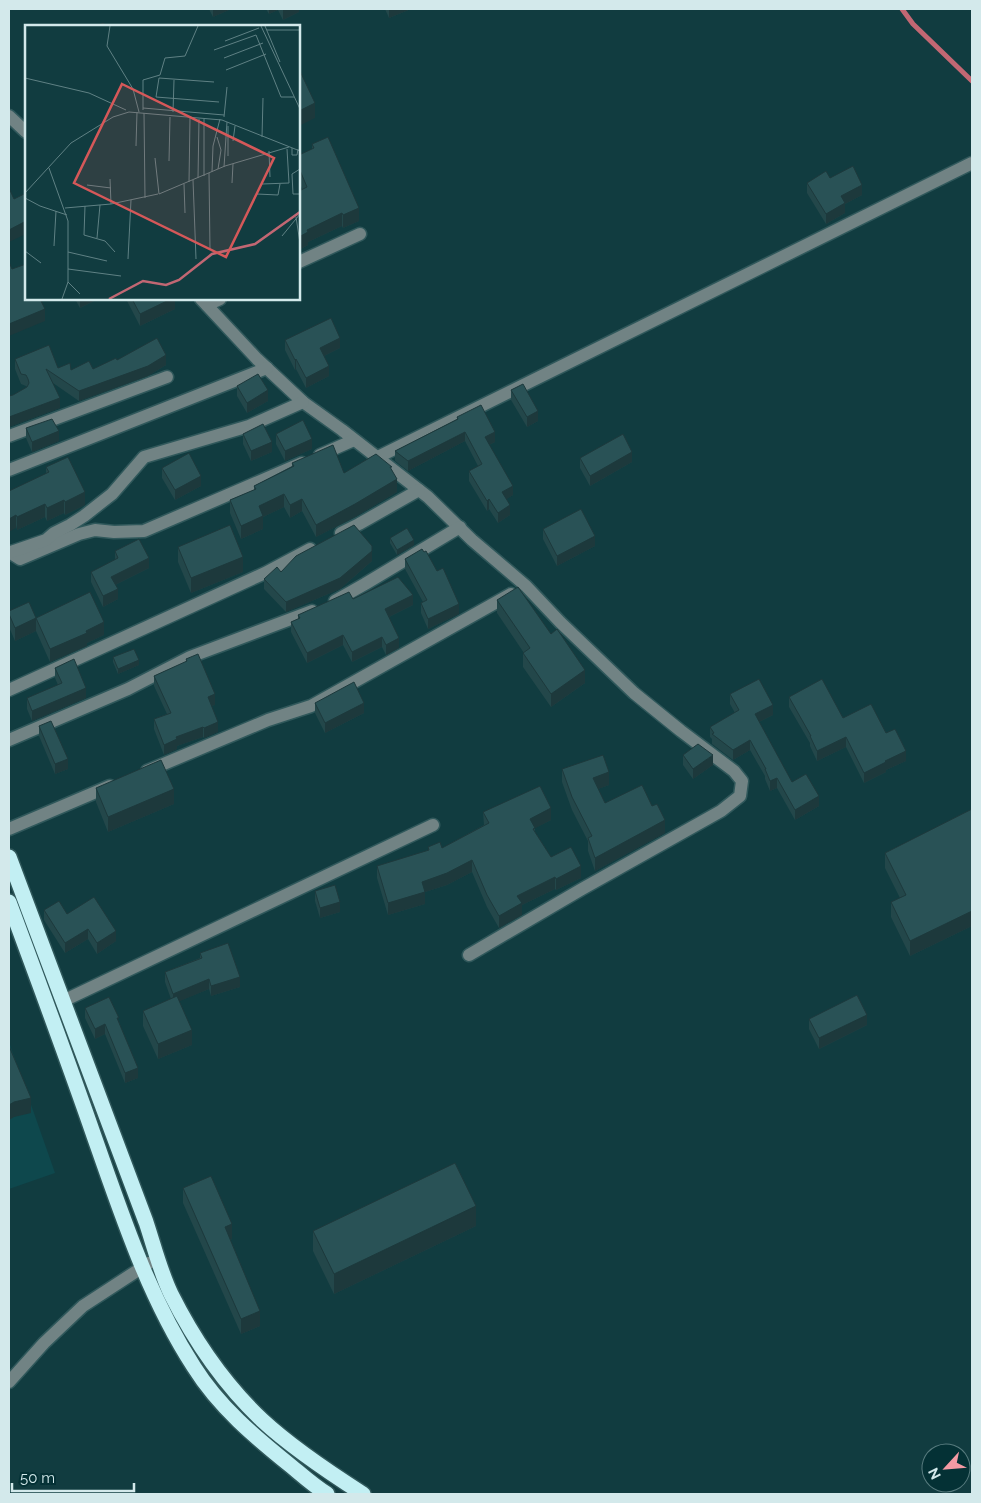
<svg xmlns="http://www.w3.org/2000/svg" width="981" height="1503" viewBox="0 0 981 1503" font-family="Raleway,sans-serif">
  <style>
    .built { fill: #0e484d }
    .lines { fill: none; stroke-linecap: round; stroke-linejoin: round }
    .stream { stroke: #c26773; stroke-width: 5 }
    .minor-casing { stroke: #30585b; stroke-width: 15 }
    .highway-casing { stroke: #30585b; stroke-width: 18 }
    .minor { stroke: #718384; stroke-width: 12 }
    .highway { stroke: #c2eff3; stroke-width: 15 }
    .wall { fill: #23474a }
    .shaded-wall { fill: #1d393c }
    .building { fill: #295256; stroke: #1d393c }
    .inset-river { fill: none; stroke: #c26773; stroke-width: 2.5 }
    .inset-road { fill: none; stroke: #5f8184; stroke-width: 1 }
    .view { fill: #d55859; fill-opacity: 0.15; stroke: #d55859; stroke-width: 2.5 }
    .inset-edge { fill: none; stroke: #d3e9eb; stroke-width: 2.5 }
  </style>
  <rect width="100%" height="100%" fill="#113c40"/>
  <polygon class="built" points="9,1042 55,1173 9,1189"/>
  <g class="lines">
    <polyline class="stream" points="902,9 913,24 972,81"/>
    <defs>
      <g id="minor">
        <polyline points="9,116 26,132"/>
        <polyline points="299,262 360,234"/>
        <polyline points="201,299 257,359 303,402 342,430 428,497 472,540 526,586 560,622 634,693 681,731 734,771 742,781 740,796 721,811 582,889 469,955"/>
        <polyline points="207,305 220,299"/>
        <polyline points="9,436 167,377"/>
        <polyline points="320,455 354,440"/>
        <polyline points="376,458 972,163"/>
        <polyline points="9,470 267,368"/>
        <polyline points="341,533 359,524 419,490"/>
        <polyline points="9,552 20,559 79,534 95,530 114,532 144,531 302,463"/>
        <polyline points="11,552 46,540 54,533 70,525 84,516 112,494 144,457 249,426 303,402"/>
        <polyline points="335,601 365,584 460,527"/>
        <polyline points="9,690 265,573 310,549"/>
        <polyline points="9,740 128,689 190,657 312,611"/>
        <polyline points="147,771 268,720 311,706 511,594"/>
        <polyline points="9,829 110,786"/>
        <polyline points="63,1001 433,825"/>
        <polyline points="9,1382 44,1343 83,1306 149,1263"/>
      </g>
      <g id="highway">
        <path d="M9 857 146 1222C154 1246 160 1271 171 1294 194 1340 224 1384 262 1420 290 1446 330 1473 363 1494"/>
        <path d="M9 902C38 980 67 1058 94 1136 122 1215 148 1296 194 1367 219 1407 255 1437 291 1466 303 1476 314 1486 327 1494"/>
      </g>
    </defs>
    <use href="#minor" class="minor-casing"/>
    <use href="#highway" class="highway-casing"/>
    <use href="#minor" class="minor"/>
    <use href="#highway" class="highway"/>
  </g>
  <g class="wall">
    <polygon points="209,9 229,9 229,10 213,17"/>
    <polygon points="266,9 299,9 299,12 283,20 278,10 269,14"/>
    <polygon points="385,9 411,9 389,18"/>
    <polygon points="312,144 359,221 343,228 342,226 308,242 308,245 299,250 299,191 302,189 299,181 299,155 312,149"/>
    <polygon points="830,178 862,195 845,204 845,213 826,224 807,193 807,183"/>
    <polygon points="75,299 98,299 80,308"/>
    <polygon points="126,299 175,299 175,309 140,326"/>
    <polygon points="285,340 340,348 324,356 329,376 306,388 296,369 295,370 285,350"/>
    <polygon points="15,359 71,370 93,369 117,360 166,365 148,376 79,401 53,383 60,408 9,427 9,396 13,395 27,387 26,386 21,384 15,369"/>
    <polygon points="237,386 268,401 247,413 237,396"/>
    <polygon points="511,390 538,421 527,427 511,400"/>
    <polygon points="457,417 495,442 489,445 513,495 506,499 510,515 498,523 489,509 487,511 469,481 469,471 478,466 465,441 408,471 395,461 395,451 457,419"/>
    <polygon points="26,428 59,441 32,452 26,438"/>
    <polygon points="243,434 272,452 251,461 243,444"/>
    <polygon points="276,434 312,449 285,461 276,444"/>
    <polygon points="580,458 632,462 590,486 580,468"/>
    <polygon points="292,463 344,473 392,470 397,492 355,517 316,537 302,511 290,518 284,507 263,517 263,529 241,539 230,513 230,500 254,490 254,486 292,466"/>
    <polygon points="46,467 85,505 65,515 64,513 47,521 45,517 17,530 9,491 46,474"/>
    <polygon points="162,468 201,486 175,500 162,478"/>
    <polygon points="543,529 595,546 557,566 543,539"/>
    <polygon points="390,538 414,545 397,555 390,543"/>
    <polygon points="178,547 243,572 191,593 178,562"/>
    <polygon points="115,551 149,568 115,585 118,599 103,607 91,582 91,572 115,560"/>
    <polygon points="405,559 459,614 428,629 421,613 421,603 423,602 405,569"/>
    <polygon points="372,561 340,589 286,612 264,589 264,579 281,572"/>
    <polygon points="353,599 413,605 389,617 399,648 386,655 382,647 352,662 343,645 307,663 291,632 291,622 298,619 298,615"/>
    <polygon points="497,600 551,634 585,683 551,707 523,667 523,653 524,653 497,613"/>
    <polygon points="9,611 36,618 104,635 87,643 87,646 50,662 36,631 15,641 9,627"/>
    <polygon points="113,657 139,665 118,674 113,662"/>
    <polygon points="186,659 215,705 211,706 218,732 204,738 203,737 177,746 177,749 164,755 154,729 154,719 167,714 154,686 154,676 186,662"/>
    <polygon points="55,668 86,698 32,721 27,709 27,698 58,685 55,678"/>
    <polygon points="730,694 773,715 759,722 792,782 819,806 795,820 777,788 770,791 765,779 765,776 750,750 733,760 712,744 712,739 710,737 710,727 735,713 730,704"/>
    <polygon points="789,697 886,733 906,761 886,770 886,772 864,783 846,747 817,761 810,746 810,743 789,707"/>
    <polygon points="315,703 364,713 325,733 315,713"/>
    <polygon points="39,726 68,769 55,774 39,736"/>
    <polygon points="683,755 713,765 693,779 683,765"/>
    <polygon points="562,769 609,785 598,789 605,803 665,833 595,871 588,851 588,841 572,810 562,782"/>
    <polygon points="96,788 174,804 108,832 96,802"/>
    <polygon points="972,809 972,926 910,956 891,917 891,902 900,898 885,868 885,853"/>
    <polygon points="483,812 551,820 535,828 535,832 551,857 581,878 556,890 555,889 522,905 522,915 499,928 487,907 472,872 447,885 425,892 425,904 388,915 377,878 377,866 428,851 428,847 442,848 484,825"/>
    <polygon points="315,891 340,912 320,918 315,901"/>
    <polygon points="44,910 67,914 116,941 97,954 88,939 65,953 44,920"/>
    <polygon points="200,953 240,987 211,996 209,989 179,1001 192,1045 158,1059 143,1026 143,1011 171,999 165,982 165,972 200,958"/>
    <polygon points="85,1008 119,1022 138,1078 125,1083 105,1034 95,1039 85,1018"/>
    <polygon points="809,1019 867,1025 819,1049 809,1029"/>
    <polygon points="183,1188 232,1239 230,1240 260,1326 241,1334 183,1203"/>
    <polygon points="476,1226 334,1294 313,1251 313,1231"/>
  </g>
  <g class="shaded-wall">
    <polygon points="213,9 229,9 229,10 213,17"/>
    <polygon points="269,9 278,9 278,10 269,14"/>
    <polygon points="283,9 299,9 299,12 283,20"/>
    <polygon points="389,9 411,9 389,18"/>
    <polygon points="315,103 315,118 299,126 299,111"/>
    <polygon points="862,185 862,195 845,204 845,213 826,224 826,214 841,196"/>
    <polygon points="359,208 359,221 343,228 343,215"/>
    <polygon points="342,213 342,226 308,242 308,245 299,250 299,237 307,230"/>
    <polygon points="26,221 26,234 9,242 9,230"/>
    <polygon points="80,299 98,299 80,308"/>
    <polygon points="171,299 175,299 175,309 140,326 140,314"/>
    <polygon points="45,309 45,321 9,336 9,324"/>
    <polygon points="340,338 340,348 320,358 320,348"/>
    <polygon points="166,355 166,365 148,376 79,401 79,391"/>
    <polygon points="296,359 296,369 295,370 295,360"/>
    <polygon points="329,366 329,376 306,388 306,378"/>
    <polygon points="268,390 268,401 247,413 247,403"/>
    <polygon points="60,398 60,408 9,427 9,417"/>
    <polygon points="538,411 538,421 527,427 527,417"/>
    <polygon points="59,431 59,441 32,452 32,442"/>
    <polygon points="465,432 465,441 408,471 408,461"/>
    <polygon points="495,432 495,442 485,447 485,437"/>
    <polygon points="312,439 312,449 285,461 285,451"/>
    <polygon points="272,442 272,452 251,461 251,451"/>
    <polygon points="632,452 632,462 590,486 590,476"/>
    <polygon points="201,476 201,486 175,500 175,490"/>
    <polygon points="397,479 397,492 355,517 316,537 316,525"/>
    <polygon points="513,486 513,495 502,502 502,492"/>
    <polygon points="85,492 85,505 65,515 65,502"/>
    <polygon points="284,494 284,507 263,517 263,529 241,539 241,526 259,506"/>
    <polygon points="302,499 302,511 290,518 290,505"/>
    <polygon points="489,499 489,509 487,511 487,501"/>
    <polygon points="64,500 64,513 47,521 47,508"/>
    <polygon points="45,504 45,517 17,530 17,517"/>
    <polygon points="510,505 510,515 498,523 498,513"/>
    <polygon points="16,515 16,528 9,532 9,519"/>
    <polygon points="595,536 595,546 557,566 557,556"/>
    <polygon points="414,540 414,545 397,555 397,550"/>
    <polygon points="372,551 372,561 340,589 286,612 286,602"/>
    <polygon points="243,557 243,572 191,593 191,578"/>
    <polygon points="149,558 149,568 111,587 111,577"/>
    <polygon points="118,589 118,599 103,607 103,596"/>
    <polygon points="413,595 413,605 385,619 385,609"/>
    <polygon points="459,604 459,614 428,629 428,619"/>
    <polygon points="36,618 36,631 15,641 15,628"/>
    <polygon points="104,622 104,635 87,643 87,646 50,662 50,649"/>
    <polygon points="343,635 343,645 307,663 307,653"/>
    <polygon points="382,637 382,647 352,662 352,652"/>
    <polygon points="399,638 399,648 386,655 386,645"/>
    <polygon points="139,660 139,665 118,674 118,669"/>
    <polygon points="585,670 585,683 551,707 551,694"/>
    <polygon points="86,688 86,698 32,721 32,711"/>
    <polygon points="215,694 215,705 208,707 208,697"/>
    <polygon points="364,703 364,713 325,733 325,723"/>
    <polygon points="773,705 773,715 755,724 755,714"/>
    <polygon points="218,722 218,732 204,738 204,728"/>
    <polygon points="203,727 203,737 177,746 177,749 164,755 164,745 176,737"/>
    <polygon points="846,737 846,747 817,761 817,751"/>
    <polygon points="750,740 750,750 733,760 733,750"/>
    <polygon points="906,751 906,761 886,770 886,772 864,783 864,773 885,761"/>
    <polygon points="713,755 713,765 693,779 693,769"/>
    <polygon points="68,759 68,769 55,774 55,764"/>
    <polygon points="609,772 609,785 593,791 593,778"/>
    <polygon points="777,778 777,788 770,791 770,781"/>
    <polygon points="174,789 174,804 108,832 108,817"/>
    <polygon points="819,796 819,806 795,820 795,810"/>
    <polygon points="551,808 551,820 530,831 530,819"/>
    <polygon points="665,820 665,833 595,871 595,858"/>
    <polygon points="472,860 472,872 447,885 425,892 425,904 388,915 388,903 422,882"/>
    <polygon points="581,866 581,878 556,890 556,879"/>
    <polygon points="555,877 555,889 522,905 522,915 499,928 499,916 517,896"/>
    <polygon points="340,902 340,912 320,918 320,908"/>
    <polygon points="972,911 972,926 910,956 910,941"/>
    <polygon points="88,929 88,939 65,953 65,943"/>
    <polygon points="116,931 116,941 97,954 97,943"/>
    <polygon points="240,977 240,987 211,996 211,986"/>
    <polygon points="209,979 209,989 173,1004 173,994"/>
    <polygon points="867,1015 867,1025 819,1049 819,1038"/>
    <polygon points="105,1024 105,1034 95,1039 95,1029"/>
    <polygon points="192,1030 192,1045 158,1059 158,1044"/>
    <polygon points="138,1068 138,1078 125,1083 125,1073"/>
    <polygon points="31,1098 31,1113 14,1117 9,1120 9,1105 14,1102"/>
    <polygon points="476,1206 476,1226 334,1294 334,1274"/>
    <polygon points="232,1224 232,1239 225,1242 225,1227"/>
    <polygon points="260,1311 260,1326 241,1334 241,1319"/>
  </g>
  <g class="building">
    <polygon points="103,23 108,26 96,26"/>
    <polygon points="299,69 315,103 299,111"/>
    <polygon points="328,137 359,208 343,215 342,213 307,230 308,232 299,237 299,191 307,187 299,168 299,155 314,148 312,144"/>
    <polygon points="853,166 862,185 841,196 845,203 826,214 807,183 826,171 830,178"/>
    <polygon points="9,188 14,199 26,193 26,221 9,230"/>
    <polygon points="9,262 12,269 26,264 26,299 40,299 45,309 9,324"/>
    <polygon points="132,299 171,299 140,314"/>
    <polygon points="331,318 340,338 320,348 329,366 306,378 296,359 295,360 285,340"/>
    <polygon points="157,338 166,355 148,366 79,391 46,369 60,398 9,417 9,396 13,395 27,387 29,383 28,379 26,375 21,374 15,359 49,345 58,368 70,363 71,370 89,361 93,369 116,358 117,360"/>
    <polygon points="258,374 268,390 247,403 237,386"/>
    <polygon points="523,384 538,411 527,417 511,390"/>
    <polygon points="481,405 495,432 485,437 513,486 502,492 510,505 498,513 489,499 487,501 469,471 482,464 465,432 408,461 395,451 458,419 457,417"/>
    <polygon points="52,419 59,431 32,442 26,428"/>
    <polygon points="303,420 312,439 285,451 276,434"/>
    <polygon points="263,424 272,442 251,451 243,434"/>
    <polygon points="623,434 632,452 590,476 580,458"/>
    <polygon points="333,445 344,473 376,454 392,467 390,467 397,479 355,504 316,525 302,499 290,505 284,494 259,506 263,516 241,526 230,500 256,489 254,486 294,466 292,463"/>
    <polygon points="189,453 201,476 175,490 162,468"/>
    <polygon points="68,457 85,492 65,502 64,500 47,508 45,504 17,517 16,515 9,519 9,491 49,472 46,467"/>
    <polygon points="581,509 595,536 557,556 543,529"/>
    <polygon points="230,525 243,557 191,578 178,547"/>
    <polygon points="354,525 372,546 372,551 340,578 286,602 264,579 277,567 281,572 296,556"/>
    <polygon points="407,528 414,540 397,550 390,538"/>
    <polygon points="139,539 149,558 111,577 118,589 103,596 91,572 118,558 115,551"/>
    <polygon points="422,549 424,552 426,551 437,571 443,568 459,604 428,619 421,603 427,600 405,559"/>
    <polygon points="398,577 413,595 385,609 399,638 386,645 382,637 352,652 343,635 307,653 291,622 300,618 298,615 349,592 353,599"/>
    <polygon points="518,587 551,634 557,629 585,670 551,694 523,653 530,648 497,600"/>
    <polygon points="90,592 104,622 86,631 87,633 50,649 36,618 15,628 9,614 9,611 29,602 36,618"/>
    <polygon points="134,649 139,660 118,669 113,657"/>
    <polygon points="198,654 215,694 208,697 218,722 204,728 203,727 176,737 177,739 164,745 154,719 171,713 154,676 187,661 186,659"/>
    <polygon points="74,659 86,688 32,711 27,698 62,683 55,668"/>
    <polygon points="759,679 773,705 755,714 792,782 806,774 819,796 795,810 777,778 770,781 765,769 766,769 750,740 733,750 712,734 714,733 710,727 739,710 730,694"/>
    <polygon points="822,679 843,718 871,704 886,733 895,729 906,751 885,761 886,762 864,773 846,737 817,751 810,736 811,736 789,697"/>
    <polygon points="354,682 364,703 325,723 315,703"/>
    <polygon points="51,721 68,759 55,764 39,726"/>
    <polygon points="698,744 713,755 693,769 683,755"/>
    <polygon points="603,755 609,772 593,778 605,803 642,785 652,806 657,804 665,820 595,858 588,838 592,836 572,797 562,769"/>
    <polygon points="161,760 174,789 108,817 96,788"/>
    <polygon points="540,786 551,808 530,819 535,828 533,829 551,857 571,847 581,866 556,879 555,877 517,896 522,903 499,916 487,895 472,860 447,873 422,882 425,892 388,903 377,866 429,850 428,847 440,842 442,848 489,823 483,812"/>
    <polygon points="972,809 972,911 910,941 891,902 906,895 885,853"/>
    <polygon points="335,885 340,902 320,908 315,891"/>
    <polygon points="94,897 116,931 97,943 88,929 65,943 44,910 59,901 67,914"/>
    <polygon points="228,943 240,977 211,986 209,979 173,994 165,972 202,958 200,953"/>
    <polygon points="857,995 867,1015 819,1038 809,1019"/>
    <polygon points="177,996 192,1030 158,1044 143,1011"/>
    <polygon points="109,997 119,1018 117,1018 138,1068 125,1073 105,1024 95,1029 85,1008"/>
    <polygon points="9,1046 31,1098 14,1102 9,1105"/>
    <polygon points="455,1163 476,1206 334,1274 313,1231"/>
    <polygon points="211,1176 232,1224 225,1227 260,1311 241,1319 183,1188"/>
  </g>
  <g transform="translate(25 25)">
    <rect width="275" height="275" fill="#113c40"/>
    <path class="inset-river" d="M84 274 118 256 141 260 154 255 187 229 230 219 275 187"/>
    <path class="inset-road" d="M85 1 82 21 108 64 114 87M236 1 275 84M240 1 255 37M242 5H275M200 16 234 3M189 25 231 10 256 72H269M199 33 238 18M201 45 241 29M0 53 64 68 101 85M189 57 134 53 131 72 194 77M118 83 199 90M118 85V55L135 50 140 33 160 31 173 1M148 87 149 55M119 88 120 173M199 92 202 62M192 112 196 125 193 144M237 112 238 73M208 116 210 101M111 121 112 87M267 123V130H272L273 124M244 126 245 152M203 131V101M130 133 134 169 200 141 264 122M144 136 145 92M199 142 202 97M24 143 43 196V257L37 274M275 144 267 149 268 169H275M187 147 188 121 195 94M184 148 185 225M179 151V94M173 153 174 94M85 154 86 179M168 155 171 234M164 157 165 93M207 158 208 139M159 159 160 188M237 159 264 158 262 124M62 160 86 163M0 168 46 118 88 92 104 87 197 95 275 126M232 169 253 170 255 159M0 173 15 181 42 190M60 181 59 210 80 216 90 227M40 183 86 179 133 169M271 192 275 218M257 211 275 189M72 213 75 180M29 221 31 186M0 226 16 238M43 227 82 236M103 234 106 175M43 244 96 251M43 257 55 269"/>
    <path class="view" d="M97 59 249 133 201 232 49 158Z"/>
    <rect width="275" height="275" class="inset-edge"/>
  </g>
  <rect width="981" height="1503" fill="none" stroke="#d3e9eb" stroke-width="20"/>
  <g transform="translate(946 1468) rotate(244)"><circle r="24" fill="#043135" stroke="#577b7e"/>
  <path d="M0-4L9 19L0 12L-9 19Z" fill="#f49aa4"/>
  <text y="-8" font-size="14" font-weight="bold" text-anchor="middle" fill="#d3e9eb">N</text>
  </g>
  <path d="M12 1483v8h122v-8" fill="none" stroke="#d3e9eb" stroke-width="2.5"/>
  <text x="20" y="1483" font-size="15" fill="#d3e9eb" stroke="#043135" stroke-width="4" paint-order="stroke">50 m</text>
</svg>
